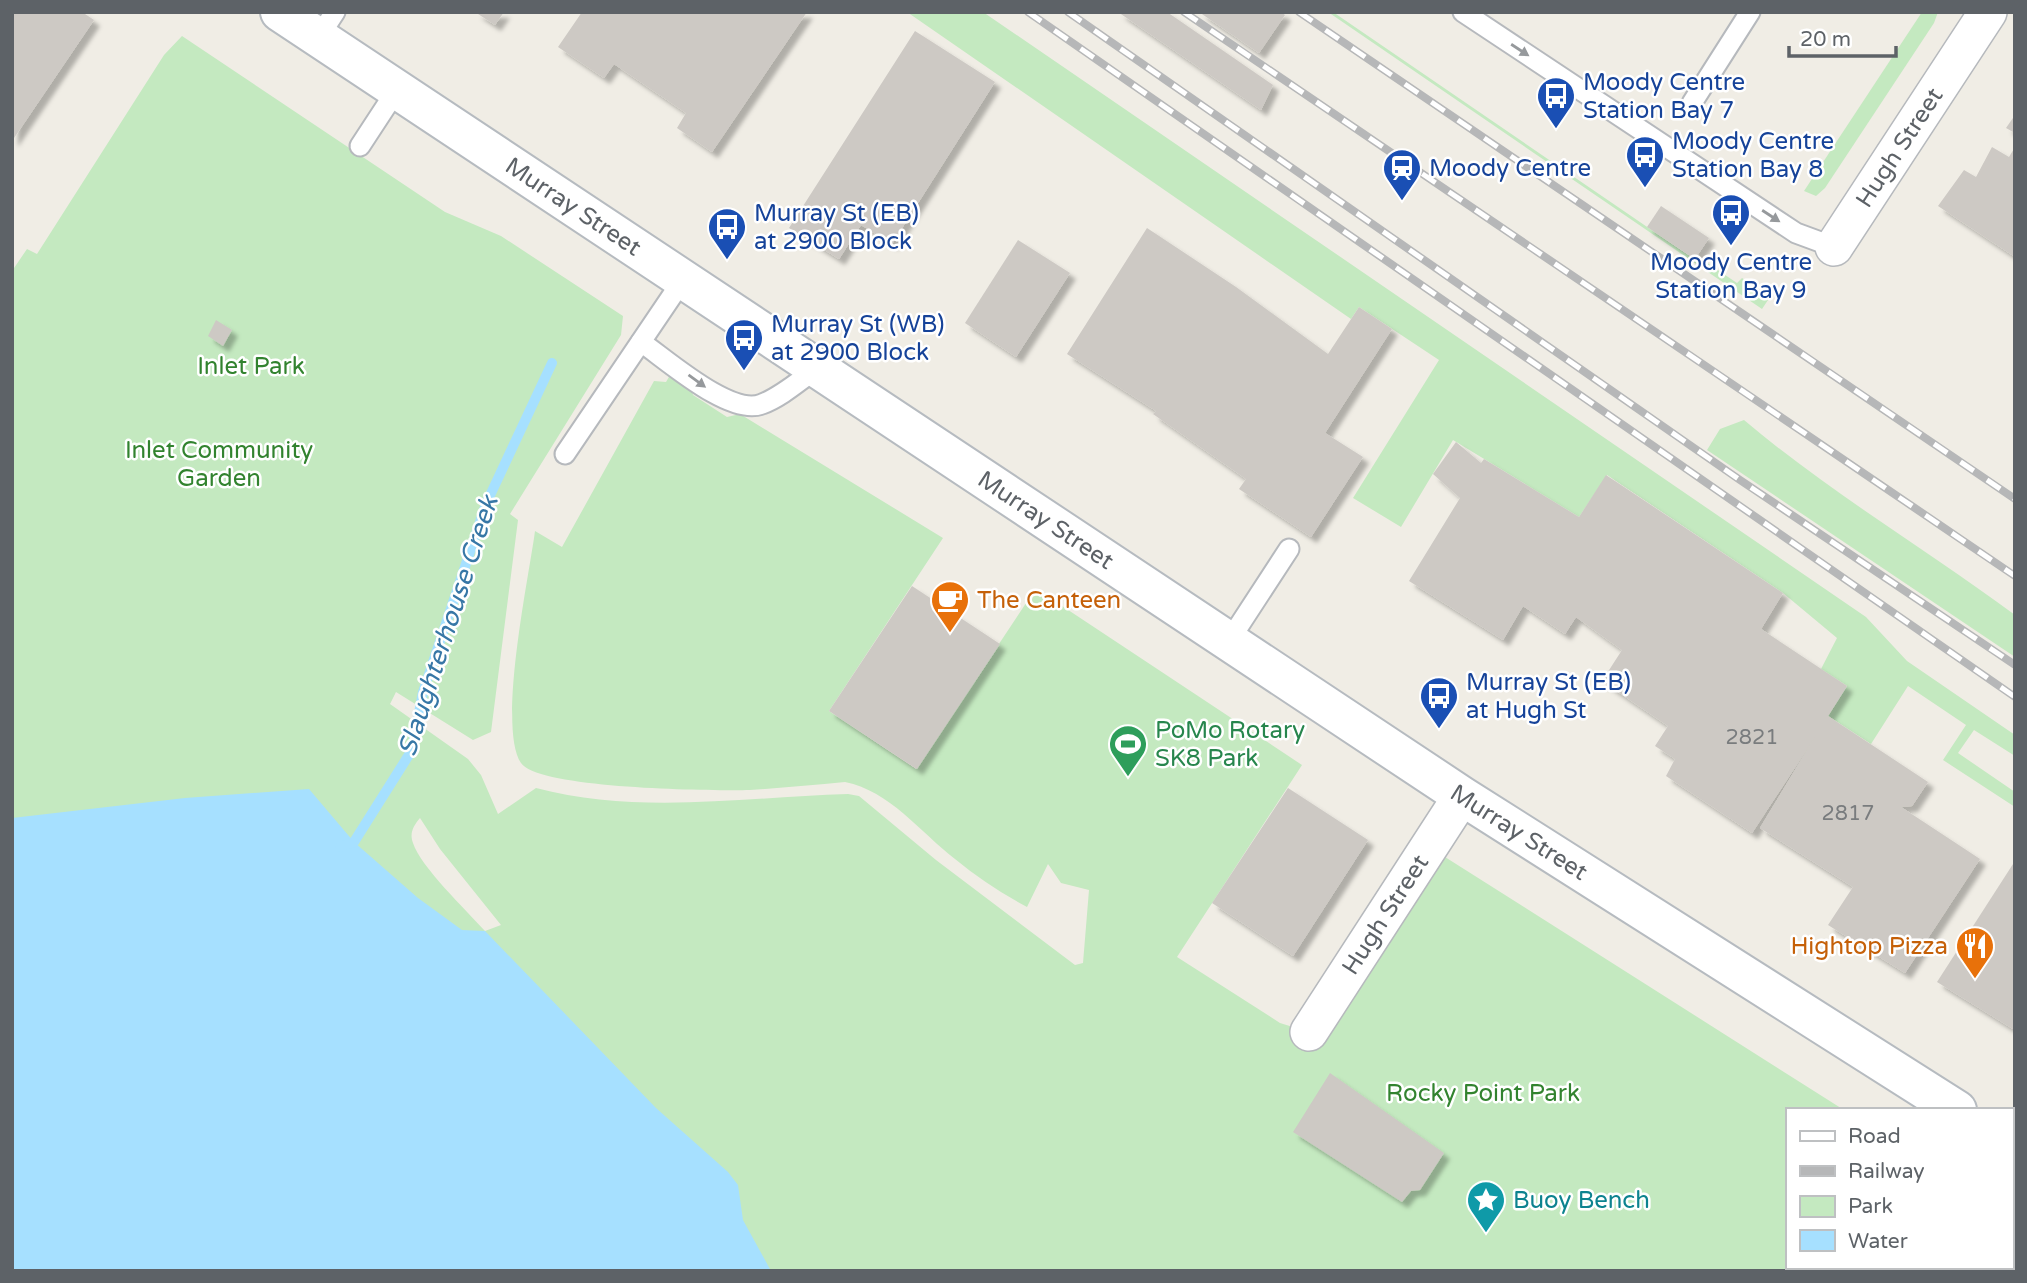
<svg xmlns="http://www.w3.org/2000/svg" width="2027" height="1283" viewBox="0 0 2027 1283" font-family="'Varela Round',sans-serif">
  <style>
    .green { fill: #c4e9c0; fill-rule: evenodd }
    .water { fill: #a6e0ff }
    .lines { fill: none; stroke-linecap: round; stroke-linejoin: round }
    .stream { stroke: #a6e0ff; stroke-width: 10 }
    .building { fill: #cdc9c4; filter: url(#shadow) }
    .service-casing { stroke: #b6b9bd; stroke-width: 23 }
    .minor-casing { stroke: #b6b9bd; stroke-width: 40 }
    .secondary-casing { stroke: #b6bbc0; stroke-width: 42 }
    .service { stroke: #fff; stroke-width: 19 }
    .minor { stroke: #fff; stroke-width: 37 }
    .secondary { stroke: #fff; stroke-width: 38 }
    .rail-casing { stroke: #b6b7b8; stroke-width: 8 }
    .rail { stroke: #fff; stroke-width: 5; stroke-dasharray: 16; stroke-linecap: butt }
    .oneway { fill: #96999c }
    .labels { text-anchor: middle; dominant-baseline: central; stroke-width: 5; stroke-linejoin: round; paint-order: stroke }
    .number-label { font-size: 21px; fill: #797c7e }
    .transit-label { font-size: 24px; fill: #164399; stroke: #fff; text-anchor: start }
    .street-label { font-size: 24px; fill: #5d6267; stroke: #fff }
    .park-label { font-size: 24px; fill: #32832f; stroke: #fff }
    .food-label { font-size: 24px; fill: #c56008; stroke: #fff; text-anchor: start }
    .leisure-label { font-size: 24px; fill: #27864d; stroke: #fff; text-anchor: start }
    .culture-label { font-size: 24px; fill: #0d838f; stroke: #fff; text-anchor: start }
    .water-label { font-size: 26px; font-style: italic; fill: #3777a6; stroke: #fff }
  </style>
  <defs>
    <filter id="shadow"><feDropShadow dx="6" dy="6" stdDeviation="2" flood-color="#0004"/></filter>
  </defs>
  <rect width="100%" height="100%" fill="#f0ede5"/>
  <g class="green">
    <polygon points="907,12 983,12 1866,617 1907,661 2015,735 2015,756 1974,730 1958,753 2015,792 2015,807 1943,760 1966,725 1908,686 1871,744 1828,716 1847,686 1821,669 1837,638 1783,593 1607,475 1579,517 1453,440 1401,527 1353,498 1439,360 1359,307 1351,319"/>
    <polygon points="1328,12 1333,12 1694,259 1697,256 1737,283 1742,278 1770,297 1762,309"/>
    <polygon points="1922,12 1938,12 1934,23 1825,188 1816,196 1804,191"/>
    <path d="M182 36 445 212 501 236 623 316 621 335 510 514 518 520 491 732 473 740 396 692 390 704 468 759 481 775 498 814 536 788C637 815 745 797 848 794L859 796 936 860 1075 965 1083 963 1089 890 1061 883 1048 864 1027 907C1001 893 977 877 955 859 920 832 890 791 845 782 814 785 782 788 750 790 714 791 538 789 521 763 497 727 529 577 535 531L562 547 654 381 666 382 673 370 689 380 693 395 727 417 740 414 943 538 829 711 916 769 1034 591 1038 590 1302 765 1177 957 1280 1023 1309 1032 1445 857 1844 1110H1787V1267H2011V1218L2015 1220V1271H12V271L27 249 37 254 164 55ZM420 818 440 849 501 925 485 931C467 911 420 866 413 843 409 833 414 825 420 818Z"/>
    <path d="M1744 420C1829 492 1926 549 2015 615V657L1707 450 1720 429Z"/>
  </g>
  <polygon class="water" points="309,789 354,842 418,898 462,930 485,931 656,1108 728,1172 738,1185 743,1220 771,1271 12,1271 12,818 185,798"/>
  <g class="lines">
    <polyline class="stream" points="340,847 354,842 412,750 423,692 486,504 552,363"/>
  </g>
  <g class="building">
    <polygon points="12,12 82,12 94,20 12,141"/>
    <polygon points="475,12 504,12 495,25"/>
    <polygon points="582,12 807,12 712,152 677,128 686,113 614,64 604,78 558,47"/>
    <polygon points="1118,12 1167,12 1273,85 1261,110"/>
    <polygon points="1199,12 1281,12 1285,15 1259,53"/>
    <polygon points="915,31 995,82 892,244 861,225 839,259 789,228"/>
    <polygon points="2015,115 2015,133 2006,128"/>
    <polygon points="1992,147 2009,157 2015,147 2015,257 1938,206 1964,170 1976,177"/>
    <polygon points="1661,206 1709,238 1695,259 1647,227"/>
    <polygon points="1147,228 1236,287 1328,354 1359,307 1392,329 1325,433 1363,457 1311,537 1239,489 1246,479 1153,414 1156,411 1067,354"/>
    <polygon points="1018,240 1070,273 1016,357 965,323"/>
    <polygon points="216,320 232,330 223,346 208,336"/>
    <polygon points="1456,442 1481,463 1484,459 1579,517 1606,475 1783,593 1761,629 1847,686 1828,716 1928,782 1912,806 1901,807 1980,859 1905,973 1828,925 1853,887 1760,828 1815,737 1752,833 1666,776 1675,759 1655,746 1668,726 1602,681 1622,650 1605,638 1576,617 1565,634 1523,606 1503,640 1409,581 1460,498 1433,474"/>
    <polygon points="912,586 1000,644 917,769 829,711"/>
    <polygon points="1288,788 1368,840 1293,956 1212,903"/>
    <polygon points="2013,864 2015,865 2013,1029 1937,982"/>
    <polygon points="1330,1073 1444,1153 1420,1190 1411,1191 1402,1202 1293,1132"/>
  </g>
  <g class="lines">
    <defs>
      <g id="service">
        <polyline points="1463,12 1796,233 1834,247"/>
        <polyline points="318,38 335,12"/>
        <polyline points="1692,103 1750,12"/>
        <polyline points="360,146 396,91"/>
        <path d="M641 342C667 360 731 417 762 404 781 397 799 381 816 369"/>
        <polyline points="565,454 682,281"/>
        <polyline points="1229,641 1289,549"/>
      </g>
      <g id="minor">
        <path id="s1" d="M1834 247 1988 12"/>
        <path id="s2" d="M1309 1032 1462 796"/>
      </g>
      <g id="secondary">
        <path id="s3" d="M280 12 1462 796 1957 1110"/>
        <polyline points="2011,1144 2015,1146"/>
      </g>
    </defs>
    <use href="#service" class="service-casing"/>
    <use href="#minor" class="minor-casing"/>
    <use href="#secondary" class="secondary-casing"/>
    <use href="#service" class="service"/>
    <use href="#minor" class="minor"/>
    <use href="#secondary" class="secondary"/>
    <defs>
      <g id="rail">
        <polyline points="1028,12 2015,697"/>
        <polyline points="1068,12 1740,480 2015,665"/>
        <polyline points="1184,12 2015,576"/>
        <polyline points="1299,12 2015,499"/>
      </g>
    </defs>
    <use href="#rail" class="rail-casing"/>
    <use href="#rail" class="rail"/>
  </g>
  <defs><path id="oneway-solid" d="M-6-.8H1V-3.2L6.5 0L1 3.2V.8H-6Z" transform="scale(1.75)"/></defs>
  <g class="oneway">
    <use href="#oneway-solid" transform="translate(1520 50) rotate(33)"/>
    <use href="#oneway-solid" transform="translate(1771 216) rotate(33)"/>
    <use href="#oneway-solid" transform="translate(697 381) rotate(36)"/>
  </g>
  <defs>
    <symbol id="bus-pin" viewBox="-11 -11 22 30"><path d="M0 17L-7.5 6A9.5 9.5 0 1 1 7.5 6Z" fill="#1a4fb4" stroke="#fff"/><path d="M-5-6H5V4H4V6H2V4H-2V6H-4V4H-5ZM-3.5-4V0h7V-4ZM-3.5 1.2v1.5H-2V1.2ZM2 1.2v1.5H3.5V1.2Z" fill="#fff"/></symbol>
    <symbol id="station-pin" viewBox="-11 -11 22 30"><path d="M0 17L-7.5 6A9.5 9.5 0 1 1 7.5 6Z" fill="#1a4fb4" stroke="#fff"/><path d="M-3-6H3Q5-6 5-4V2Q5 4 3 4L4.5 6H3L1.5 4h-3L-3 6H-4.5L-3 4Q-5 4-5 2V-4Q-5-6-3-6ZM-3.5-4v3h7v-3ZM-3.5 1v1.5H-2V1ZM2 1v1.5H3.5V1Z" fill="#fff"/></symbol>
    <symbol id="cafe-pin" viewBox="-11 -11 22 30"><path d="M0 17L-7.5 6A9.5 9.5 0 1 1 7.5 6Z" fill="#e8710a" stroke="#fff"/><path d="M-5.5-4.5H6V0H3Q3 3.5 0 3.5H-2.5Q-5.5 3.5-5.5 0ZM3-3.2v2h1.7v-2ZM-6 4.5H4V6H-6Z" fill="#fff"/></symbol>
    <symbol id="stadium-pin" viewBox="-11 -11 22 30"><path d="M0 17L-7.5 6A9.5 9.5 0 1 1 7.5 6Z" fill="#2e9e5b" stroke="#fff"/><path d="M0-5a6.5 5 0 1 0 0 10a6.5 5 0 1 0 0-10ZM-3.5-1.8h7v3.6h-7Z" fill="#fff"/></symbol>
    <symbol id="restaurant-pin" viewBox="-11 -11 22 30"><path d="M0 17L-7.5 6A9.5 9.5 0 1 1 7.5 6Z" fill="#e8710a" stroke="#fff"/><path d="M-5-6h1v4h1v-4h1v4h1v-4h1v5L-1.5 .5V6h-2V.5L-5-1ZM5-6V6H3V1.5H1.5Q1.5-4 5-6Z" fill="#fff"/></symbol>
    <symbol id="sight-pin" viewBox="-11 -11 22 30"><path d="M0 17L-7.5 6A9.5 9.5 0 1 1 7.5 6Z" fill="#0f9aa8" stroke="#fff"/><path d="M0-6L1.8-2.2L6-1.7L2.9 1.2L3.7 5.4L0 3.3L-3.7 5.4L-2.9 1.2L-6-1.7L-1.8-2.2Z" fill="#fff"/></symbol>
  </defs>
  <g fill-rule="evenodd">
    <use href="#bus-pin" x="1534" y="74" width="44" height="60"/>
    <use href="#bus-pin" x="1623" y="133" width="44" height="60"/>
    <use href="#station-pin" x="1380" y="146" width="44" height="60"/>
    <use href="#bus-pin" x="1709" y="191" width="44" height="60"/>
    <use href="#bus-pin" x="705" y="205" width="44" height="60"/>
    <use href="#bus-pin" x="722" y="316" width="44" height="60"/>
    <use href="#cafe-pin" x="928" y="578" width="44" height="60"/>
    <use href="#bus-pin" x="1417" y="674" width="44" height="60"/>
    <use href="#stadium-pin" x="1106" y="722" width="44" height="60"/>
    <use href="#restaurant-pin" x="1953" y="924" width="44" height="60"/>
    <use href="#sight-pin" x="1464" y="1178" width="44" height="60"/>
  </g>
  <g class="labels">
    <g class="number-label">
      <text x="1752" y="737">2821</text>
      <text x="1848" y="813">2817</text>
    </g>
    <g class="transit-label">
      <text x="1583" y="82">Moody Centre<tspan x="1583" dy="28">Station Bay 7</tspan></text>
      <text x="1672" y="141">Moody Centre<tspan x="1672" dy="28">Station Bay 8</tspan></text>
      <text x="1429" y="168">Moody Centre</text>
      <text x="754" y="213">Murray St (EB)<tspan x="754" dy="28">at 2900 Block</tspan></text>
      <text x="1731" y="262" text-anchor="middle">Moody Centre<tspan x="1731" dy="28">Station Bay 9</tspan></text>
      <text x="771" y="324">Murray St (WB)<tspan x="771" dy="28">at 2900 Block</tspan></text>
      <text x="1466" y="682">Murray St (EB)<tspan x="1466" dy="28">at Hugh St</tspan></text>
    </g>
    <g class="street-label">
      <text stroke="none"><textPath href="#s1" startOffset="119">Hugh Street</textPath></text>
      <text stroke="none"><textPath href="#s3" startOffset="352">Murray Street</textPath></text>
      <text stroke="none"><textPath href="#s3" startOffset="919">Murray Street</textPath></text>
      <text stroke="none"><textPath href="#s3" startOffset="1486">Murray Street</textPath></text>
      <text stroke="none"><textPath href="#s2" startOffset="140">Hugh Street</textPath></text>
    </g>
    <g class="park-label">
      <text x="251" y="366">Inlet Park</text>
      <text x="219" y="450">Inlet Community<tspan x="219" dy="28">Garden</tspan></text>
      <text x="1483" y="1093">Rocky Point Park</text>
    </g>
    <g class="food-label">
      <text x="977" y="600">The Canteen</text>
      <text x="1948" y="946" text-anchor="end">Hightop Pizza</text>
    </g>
    <g class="leisure-label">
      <text x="1155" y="730">PoMo Rotary<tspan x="1155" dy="28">SK8 Park</tspan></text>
    </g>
    <g class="culture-label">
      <text x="1513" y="1200">Buoy Bench</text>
    </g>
    <g class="water-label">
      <text transform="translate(448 626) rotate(-72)">Slaughterhouse Creek</text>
    </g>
  </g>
  <rect width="2027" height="1283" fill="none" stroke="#5d6267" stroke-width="28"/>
  <rect x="1786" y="1108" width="228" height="161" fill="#ffffff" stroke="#bec0c2" stroke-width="2"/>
  <rect x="1800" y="1131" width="35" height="10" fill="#ffffff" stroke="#bec0c2" stroke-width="2"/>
  <text x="1848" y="1143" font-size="21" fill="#5d6267">Road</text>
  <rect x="1800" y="1166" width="35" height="10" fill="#b6b7b8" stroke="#bec0c2" stroke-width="2"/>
  <text x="1848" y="1178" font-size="21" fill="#5d6267">Railway</text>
  <rect x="1800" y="1196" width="35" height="21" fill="#c4e9c0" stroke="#bec0c2" stroke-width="2"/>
  <text x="1848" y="1213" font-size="21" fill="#5d6267">Park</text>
  <rect x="1800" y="1230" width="35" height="21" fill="#a6e0ff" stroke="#bec0c2" stroke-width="2"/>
  <text x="1848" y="1248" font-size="21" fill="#5d6267">Water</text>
  <path d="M1789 46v10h107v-10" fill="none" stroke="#5d6267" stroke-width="3.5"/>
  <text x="1800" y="46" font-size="21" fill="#5d6267" stroke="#ffffff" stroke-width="5" paint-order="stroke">20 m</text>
</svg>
